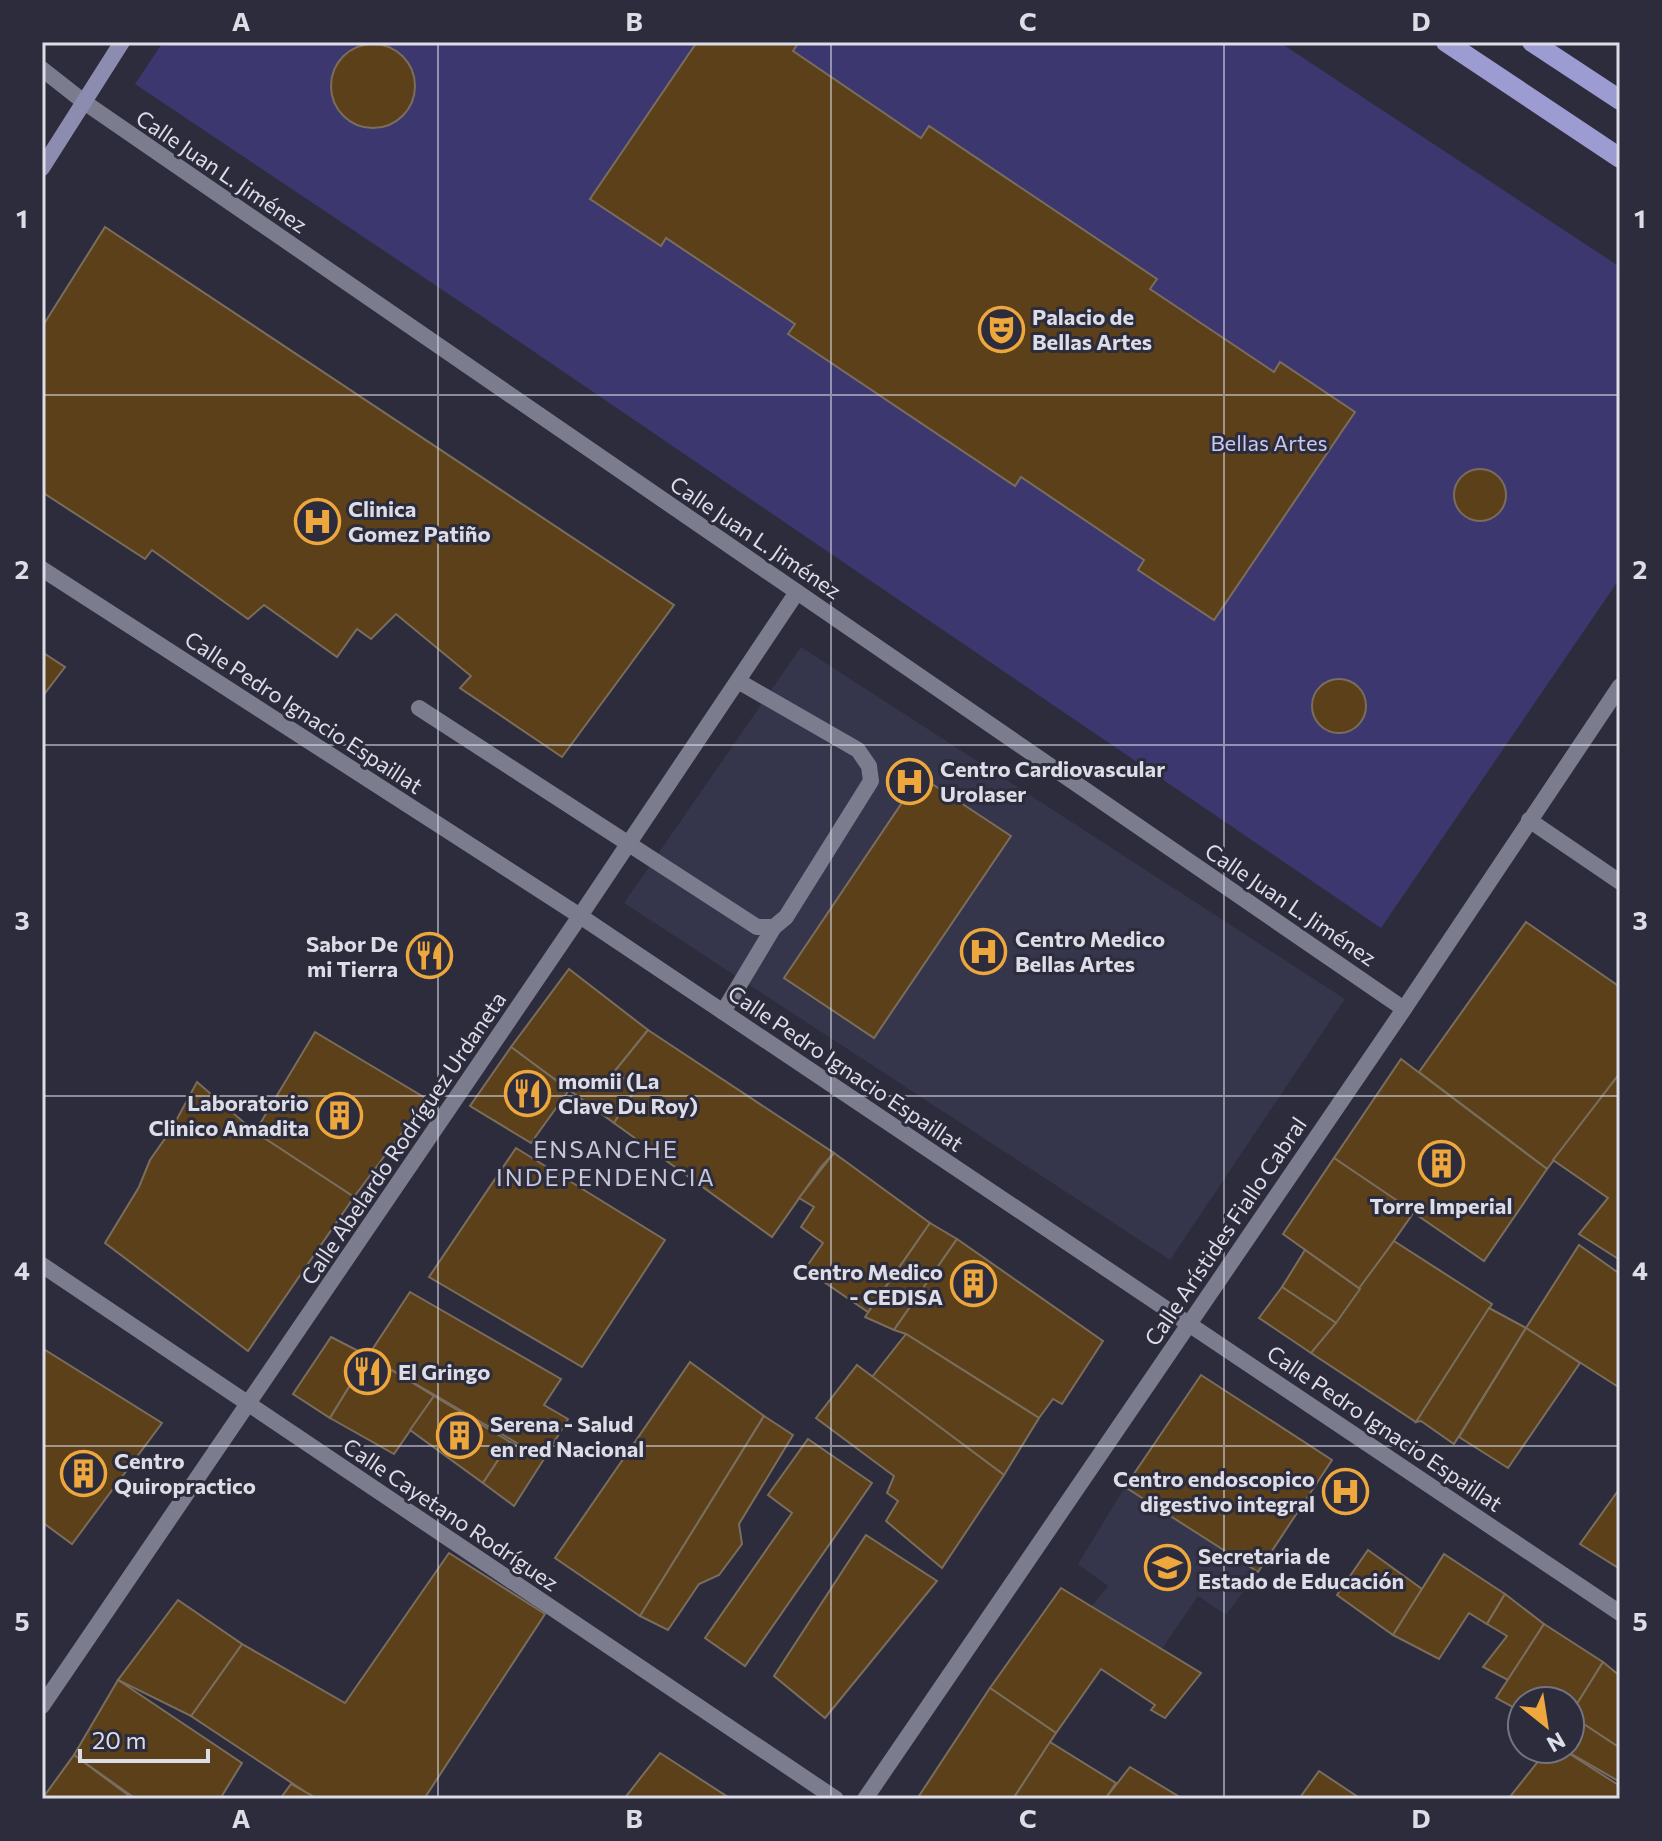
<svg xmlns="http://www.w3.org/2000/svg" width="1662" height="1841" viewBox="0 0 1662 1841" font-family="Commissioner,sans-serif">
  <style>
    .built { fill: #35354b }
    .green { fill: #3c376f }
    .building { fill: #5b4019; stroke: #7a6d5d; stroke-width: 2 }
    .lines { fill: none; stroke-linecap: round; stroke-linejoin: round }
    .lane { stroke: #7b7c8e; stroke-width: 16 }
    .street { stroke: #7b7c8e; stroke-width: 16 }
    .secondary { stroke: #8c8cb0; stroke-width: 16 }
    .primary { stroke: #9c9bd2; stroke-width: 20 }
    .grid { fill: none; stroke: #dddde8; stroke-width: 2; stroke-opacity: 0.55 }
    .labels { text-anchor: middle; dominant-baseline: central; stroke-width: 6; stroke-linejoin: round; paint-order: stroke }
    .street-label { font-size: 22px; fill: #dddde8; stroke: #2c2c3c }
    .poi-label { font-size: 22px; font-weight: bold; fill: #dddde8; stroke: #2c2c3c; text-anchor: start }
    .park-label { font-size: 22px; fill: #c8c8f0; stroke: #2c2c3c }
    .neighbourhood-label { font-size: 24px; letter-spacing: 2px; fill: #c6c6da; stroke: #2c2c3c }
    .neatline { fill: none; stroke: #dddde8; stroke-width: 3 }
    .grid-label { font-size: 26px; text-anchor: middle; font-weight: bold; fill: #dddde8 }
  </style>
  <rect width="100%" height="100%" fill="#2c2c3c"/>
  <g class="built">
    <polygon points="801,647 1345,999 1170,1260 624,903"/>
    <polygon points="1125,1487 1258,1572 1226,1615 1198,1596 1162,1649 1092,1606 1108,1586 1078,1564"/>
  </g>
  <polygon class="green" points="163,42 1279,42 1620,267 1620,578 1381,928 480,315 135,84"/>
  <g class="building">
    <polygon points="697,42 799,42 793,51 921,138 929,126 1157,279 1150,289 1274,372 1280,362 1355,412 1214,620 1138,570 1144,560 1021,477 1015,486 788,334 795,324 666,238 661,246 590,199"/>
    <circle cx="373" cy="86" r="42"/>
    <polygon points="105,227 674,605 562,757 460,688 471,676 396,614 371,639 357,629 337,657 264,605 248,619 152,550 145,559 42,492 42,327"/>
    <circle cx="1480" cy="495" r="26"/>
    <polygon points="42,652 65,667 42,697"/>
    <circle cx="1339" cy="706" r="27"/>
    <polygon points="920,776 1011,836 874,1038 784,978"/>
    <polygon points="1526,922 1620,987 1620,1073 1547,1169 1419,1072"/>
    <polygon points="569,969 648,1030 614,1072 637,1087 614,1123 511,1047"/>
    <polygon points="648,1030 834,1153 821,1167 772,1237 614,1123 637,1087 614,1072"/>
    <polygon points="315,1032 427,1099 354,1197 255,1132"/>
    <polygon points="511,1047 569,1090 531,1143 470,1106"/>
    <polygon points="1401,1059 1547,1169 1484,1261 1334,1158"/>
    <polygon points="1620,1073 1620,1260 1579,1234 1608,1198 1553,1160"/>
    <polygon points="197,1082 255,1132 354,1197 248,1351 105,1243 139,1187 150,1160 171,1130"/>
    <polygon points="516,1148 665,1240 582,1367 429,1277"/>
    <polygon points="834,1153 930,1223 868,1312 805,1269 823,1243 801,1227 814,1207 799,1198"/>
    <polygon points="1334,1158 1414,1212 1360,1289 1283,1234"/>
    <polygon points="930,1223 957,1239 894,1330 865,1317"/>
    <polygon points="957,1239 1103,1341 1062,1404 1053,1399 1039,1418 906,1334 894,1330"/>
    <polygon points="1394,1241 1492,1304 1416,1422 1311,1353"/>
    <polygon points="1579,1245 1620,1274 1620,1388 1526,1328"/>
    <polygon points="1305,1250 1360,1289 1336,1323 1282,1287"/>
    <polygon points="1282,1287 1336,1323 1311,1353 1259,1318"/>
    <polygon points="410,1292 561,1379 544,1405 568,1419 544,1459 368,1356"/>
    <polygon points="1489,1308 1526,1328 1454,1444 1421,1421 1416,1422"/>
    <polygon points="1526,1328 1580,1363 1508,1468 1459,1437"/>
    <polygon points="906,1334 1039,1418 1004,1475 872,1377"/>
    <polygon points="331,1337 368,1356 330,1418 293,1394"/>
    <polygon points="42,1348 162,1423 72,1544 42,1522"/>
    <polygon points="368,1356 434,1396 394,1454 330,1418"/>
    <polygon points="690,1362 764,1416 640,1616 555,1558"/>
    <polygon points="857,1365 1004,1475 942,1568 886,1521 898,1501 887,1493 894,1476 816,1418"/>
    <polygon points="1201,1375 1332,1460 1258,1572 1125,1487"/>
    <polygon points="434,1396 510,1442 483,1483 410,1430"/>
    <polygon points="764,1416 793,1435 739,1524 742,1544 719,1575 699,1584 668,1630 640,1616"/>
    <polygon points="808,1439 872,1483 745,1666 705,1638 792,1513 768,1495"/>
    <polygon points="510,1442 544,1459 514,1506 483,1483"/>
    <polygon points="1620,1488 1620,1569 1580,1544"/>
    <polygon points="866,1535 937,1581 825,1718 774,1676"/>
    <polygon points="1368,1550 1422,1589 1393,1635 1337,1595"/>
    <polygon points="449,1553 545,1614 424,1799 316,1799 191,1716 242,1644 345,1703"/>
    <polygon points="1444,1554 1505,1594 1487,1624 1469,1613 1439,1659 1393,1635"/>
    <polygon points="1061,1588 1201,1673 1165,1718 1151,1710 1155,1705 1101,1669 1056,1733 990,1688"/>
    <polygon points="1505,1594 1544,1624 1508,1680 1483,1667 1507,1636 1487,1624"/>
    <polygon points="178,1600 242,1644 191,1716 118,1680"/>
    <polygon points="1544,1624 1603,1662 1570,1716 1570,1701 1522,1701 1522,1712 1496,1698"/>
    <polygon points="1603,1662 1620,1676 1620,1748 1570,1715"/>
    <polygon points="118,1680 242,1763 220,1799 136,1799 74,1755"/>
    <polygon points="990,1688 1056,1733 1013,1799 917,1799"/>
    <polygon points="1570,1715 1620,1748 1620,1782 1563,1749 1570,1749"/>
    <polygon points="1050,1742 1116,1783 1105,1799 1013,1799"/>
    <polygon points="1548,1749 1562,1749 1620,1786 1620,1799 1509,1798"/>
    <polygon points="660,1753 731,1799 624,1799"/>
    <polygon points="74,1755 128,1795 126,1799 42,1799"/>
    <polygon points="1130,1767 1183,1799 1105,1799"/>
    <polygon points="1319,1771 1361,1799 1299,1799"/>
    <polygon points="291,1784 318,1799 280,1799"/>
  </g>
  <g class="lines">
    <g class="lane">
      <polyline points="42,69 84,102"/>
      <polyline points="419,708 757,927 774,927 786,917 871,781 869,766 858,750 738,681"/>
      <polyline points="723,1012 774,927"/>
    </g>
    <g class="street">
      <polyline points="84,102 1404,1009"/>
      <polyline points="42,569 580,916 1620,1613"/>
      <polyline points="1529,820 1620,882"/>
      <polyline points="42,1265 836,1799"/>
      <polyline points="42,1706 580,916 797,592"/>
      <polyline points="865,1799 1404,1009 1620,686"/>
    </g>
    <polyline class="secondary" points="42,168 122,42"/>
    <g class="primary">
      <polyline points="1446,42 1620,158"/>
      <polyline points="1532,42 1620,100"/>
    </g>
  </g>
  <path class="grid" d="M438 42V1799M831 42V1799M1224 42V1799M42 395H1620M42 745H1620M42 1096H1620M42 1446H1620"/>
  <defs>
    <symbol id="theatre-ring" viewBox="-11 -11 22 22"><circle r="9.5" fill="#2c2c3c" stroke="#eea73c" stroke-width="1.5"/><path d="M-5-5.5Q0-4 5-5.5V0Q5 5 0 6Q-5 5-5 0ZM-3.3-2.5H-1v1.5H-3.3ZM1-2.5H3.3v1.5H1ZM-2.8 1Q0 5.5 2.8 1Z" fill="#eea73c"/></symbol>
    <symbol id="hospital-ring" viewBox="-11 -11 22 22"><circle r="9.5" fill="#2c2c3c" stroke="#eea73c" stroke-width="1.5"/><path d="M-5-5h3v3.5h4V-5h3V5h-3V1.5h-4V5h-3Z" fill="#eea73c"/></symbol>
    <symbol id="restaurant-ring" viewBox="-11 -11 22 22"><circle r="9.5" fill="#2c2c3c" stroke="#eea73c" stroke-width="1.5"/><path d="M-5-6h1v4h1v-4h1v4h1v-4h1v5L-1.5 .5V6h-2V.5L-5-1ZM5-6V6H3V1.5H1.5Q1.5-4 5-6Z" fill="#eea73c"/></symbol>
    <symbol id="building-ring" viewBox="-11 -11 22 22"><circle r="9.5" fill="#2c2c3c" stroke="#eea73c" stroke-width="1.5"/><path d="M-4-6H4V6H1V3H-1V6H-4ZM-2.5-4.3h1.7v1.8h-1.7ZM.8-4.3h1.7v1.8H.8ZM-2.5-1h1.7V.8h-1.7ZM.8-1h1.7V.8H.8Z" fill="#eea73c"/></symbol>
    <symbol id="university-ring" viewBox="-11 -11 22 22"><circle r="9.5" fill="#2c2c3c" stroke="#eea73c" stroke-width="1.5"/><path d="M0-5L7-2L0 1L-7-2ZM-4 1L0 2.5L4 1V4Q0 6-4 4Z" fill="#eea73c"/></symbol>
  </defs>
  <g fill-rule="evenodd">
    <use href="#theatre-ring" x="976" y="304" width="51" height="51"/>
    <use href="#hospital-ring" x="292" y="496" width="51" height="51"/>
    <use href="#hospital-ring" x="884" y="756" width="51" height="51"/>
    <use href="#hospital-ring" x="958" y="926" width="51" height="51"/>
    <use href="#restaurant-ring" x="404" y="930" width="51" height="51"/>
    <use href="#restaurant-ring" x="502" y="1068" width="51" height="51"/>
    <use href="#building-ring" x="314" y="1090" width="51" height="51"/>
    <use href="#building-ring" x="1416" y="1138" width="51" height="51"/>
    <use href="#building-ring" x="948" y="1258" width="51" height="51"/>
    <use href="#restaurant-ring" x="342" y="1346" width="51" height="51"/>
    <use href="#building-ring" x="434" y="1410" width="51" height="51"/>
    <use href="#building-ring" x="58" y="1448" width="51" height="51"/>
    <use href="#hospital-ring" x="1320" y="1466" width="51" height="51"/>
    <use href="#university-ring" x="1142" y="1542" width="51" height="51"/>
  </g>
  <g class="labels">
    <g class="street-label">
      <text transform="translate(222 171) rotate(34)">Calle Juan L. Jiménez</text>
      <text transform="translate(756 537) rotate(34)">Calle Juan L. Jiménez</text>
      <text transform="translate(304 712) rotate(33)">Calle Pedro Ignacio Espaillat</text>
      <text transform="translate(1291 904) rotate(34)">Calle Juan L. Jiménez</text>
      <text transform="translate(846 1068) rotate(34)">Calle Pedro Ignacio Espaillat</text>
      <text transform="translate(403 1138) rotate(-56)">Calle Abelardo Rodríguez Urdaneta</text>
      <text transform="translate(1225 1231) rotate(-56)">Calle Arístides Fiallo Cabral</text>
      <text transform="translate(1385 1428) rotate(34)">Calle Pedro Ignacio Espaillat</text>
      <text transform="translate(451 1514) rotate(34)">Calle Cayetano Rodríguez</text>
    </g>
    <g class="poi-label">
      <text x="1032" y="316">Palacio de<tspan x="1032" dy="25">Bellas Artes</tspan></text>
      <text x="348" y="508">Clinica<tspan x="348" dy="25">Gomez Patiño</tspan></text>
      <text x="940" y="768">Centro Cardiovascular<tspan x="940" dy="25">Urolaser</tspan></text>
      <text x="1015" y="938">Centro Medico<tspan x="1015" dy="25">Bellas Artes</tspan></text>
      <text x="398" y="943" text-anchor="end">Sabor De<tspan x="398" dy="25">mi Tierra</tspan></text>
      <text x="558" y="1080">momii (La<tspan x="558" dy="25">Clave Du Roy)</tspan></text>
      <text x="309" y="1102" text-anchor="end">Laboratorio<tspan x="309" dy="25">Clinico Amadita</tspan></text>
      <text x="1441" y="1205" text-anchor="middle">Torre Imperial</text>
      <text x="943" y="1271" text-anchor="end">Centro Medico<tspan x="943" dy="25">- CEDISA</tspan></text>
      <text x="398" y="1371">El Gringo</text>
      <text x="490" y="1423">Serena - Salud<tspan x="490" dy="25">en red Nacional</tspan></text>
      <text x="114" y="1460">Centro<tspan x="114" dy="25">Quiropractico</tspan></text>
      <text x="1315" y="1478" text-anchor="end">Centro endoscopico<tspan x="1315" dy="25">digestivo integral</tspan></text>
      <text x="1198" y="1555">Secretaria de<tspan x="1198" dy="25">Estado de Educación</tspan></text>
    </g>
    <g class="park-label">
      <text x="1269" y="442">Bellas Artes</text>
    </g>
    <g class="neighbourhood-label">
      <text x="606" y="1148">ENSANCHE<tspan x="606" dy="28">INDEPENDENCIA</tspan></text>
    </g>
  </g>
  <rect width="1662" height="1841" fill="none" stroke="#2c2c3c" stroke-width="88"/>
  <g transform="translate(1546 1725) rotate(150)"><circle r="38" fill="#2c2c3c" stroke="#737381" stroke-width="2"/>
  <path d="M0-6L14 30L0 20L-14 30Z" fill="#eea73c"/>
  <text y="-12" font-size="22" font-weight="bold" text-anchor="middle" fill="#dddde8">N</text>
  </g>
  <path d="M80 1749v12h128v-12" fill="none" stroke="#dddde8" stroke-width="4"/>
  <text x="92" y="1749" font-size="24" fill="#dddde8" stroke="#2c2c3c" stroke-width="6" paint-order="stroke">20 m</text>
  <rect x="44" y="44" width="1574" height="1753" class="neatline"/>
  <g class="grid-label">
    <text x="241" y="31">A</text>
    <text x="634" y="31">B</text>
    <text x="1028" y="31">C</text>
    <text x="1421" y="31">D</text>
    <text x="22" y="228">1</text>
    <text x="1640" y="228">1</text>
    <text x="22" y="579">2</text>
    <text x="1640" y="579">2</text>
    <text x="22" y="930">3</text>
    <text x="1640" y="930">3</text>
    <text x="22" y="1280">4</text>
    <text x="1640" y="1280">4</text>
    <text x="22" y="1631">5</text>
    <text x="1640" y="1631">5</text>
    <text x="241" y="1828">A</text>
    <text x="634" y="1828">B</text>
    <text x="1028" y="1828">C</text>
    <text x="1421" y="1828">D</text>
  </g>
</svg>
